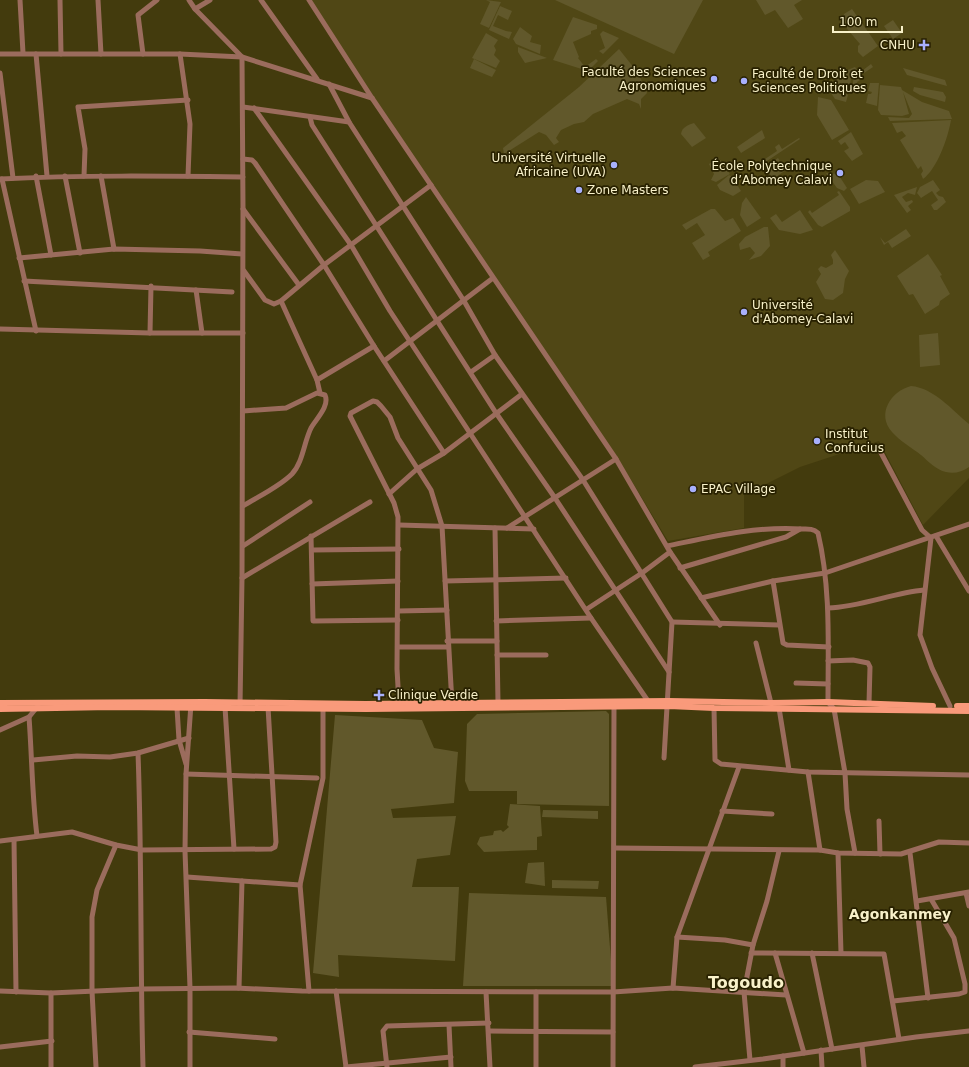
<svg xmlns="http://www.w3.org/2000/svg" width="969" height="1067" viewBox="0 0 969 1067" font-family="'DejaVu Sans',sans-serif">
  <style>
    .built { fill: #504715 }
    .green { fill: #61582b }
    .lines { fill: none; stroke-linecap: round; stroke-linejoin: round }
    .minor { stroke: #9b6c5d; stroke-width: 5 }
    .major { stroke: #f99a7b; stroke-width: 6 }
    .poi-dot { fill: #a8b0fc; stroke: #282100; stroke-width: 1.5 }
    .labels { text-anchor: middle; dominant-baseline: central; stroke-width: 3.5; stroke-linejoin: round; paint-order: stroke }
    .poi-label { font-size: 12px; fill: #f8f1c9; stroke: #282100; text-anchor: start }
    .quarter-label { font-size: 14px; font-weight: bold; fill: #f8f1c9; stroke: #282100 }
    .district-label { font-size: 16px; font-weight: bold; fill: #f8f1c9; stroke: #282100 }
  </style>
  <rect width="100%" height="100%" fill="#433b0d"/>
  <polygon class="built" points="310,0 969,0 969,478 923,525 879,441 800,467 744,495 744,528 668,541 616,455 448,209"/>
  <g class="green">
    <polygon points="486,0 501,2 489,28 480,24 490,2"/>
    <polygon points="555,0 703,0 674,54"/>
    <polygon points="756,0 802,0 794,5 803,19 788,28 775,10 765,15"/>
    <polygon points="500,6 512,11 508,20 498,15 493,26 506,31 512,32 509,39 489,30"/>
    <polygon points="852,9 878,46 863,57 858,52 858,46 860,44 842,23 844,14"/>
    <polygon points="573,17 597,25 597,29 591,31 591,34 573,42 579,57 578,58 585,67 596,59 598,61 588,71 553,60"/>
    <polygon points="893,20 902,33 893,39 884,26"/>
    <polygon points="520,27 532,36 530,42 541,45 540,54 516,44 513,39"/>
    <polygon points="603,31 619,38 603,54 599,51 605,48 600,34"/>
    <polygon points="486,33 498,40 494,46 496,50 494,55 500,61 496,68 472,58"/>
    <polygon points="518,47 547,58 525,63 518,52"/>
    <polygon points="619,49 638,73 646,90 647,93 641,99 641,109 639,104 627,99 593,114 584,122 574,124 561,130 556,138 559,142 554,145 546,135 539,132 504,154 503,148 579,87"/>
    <polygon points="474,59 496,70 492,77 470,68"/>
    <polygon points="871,64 873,67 858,77 860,80 857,82 859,90 851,93 854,77"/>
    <polygon points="855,67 857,70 851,77 849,93 834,80 843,72"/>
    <polygon points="903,68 945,80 947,86 907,75"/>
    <polygon points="832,80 848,95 846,102 835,99 831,93"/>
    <polygon points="870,83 879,83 877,106 866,103 868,94 871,94 872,92 868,91"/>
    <polygon points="880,85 901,87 902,90 922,102 949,111 952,119 890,121 888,117 909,118 912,114 903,92 909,114 902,116 881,115 878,110"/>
    <polygon points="914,87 943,92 946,97 945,102 920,95 913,91"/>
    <polygon points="818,97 831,100 849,130 832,140 817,115"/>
    <path d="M951 120C948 138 937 169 923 179L921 174 923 171 921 166 918 169 900 140 906 136 902 131 897 133 892 123Z"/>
    <path d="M694 123 706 138 692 147 681 134C682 127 688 125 694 123Z"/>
    <polygon points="762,130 765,138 741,153 737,147"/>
    <polygon points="851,132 863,154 852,161 844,151 849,148 845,142 841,145 838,141"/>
    <polygon points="799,138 800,139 755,169 753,167 777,151 775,147 779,144 782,149"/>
    <polygon points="718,157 730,174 716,182 711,180 714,174 709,164"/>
    <polygon points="778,158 780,161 776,165 779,170 784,167 786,170 773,179 764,167"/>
    <polygon points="826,173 838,174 847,188 844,191 837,188"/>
    <polygon points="729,175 732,177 741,191 733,196 720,190 717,185"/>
    <polygon points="866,180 878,181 885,192 859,204 850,189"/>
    <polygon points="933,180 940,190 936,193 939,196 943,197 946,202 937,210 934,210 931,205 938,200 932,191 921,198 917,193 920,187"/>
    <polygon points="917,187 915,195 908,193 902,197 906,202 912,200 913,202 908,206 911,210 907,213 894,195"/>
    <polygon points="839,191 850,207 850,211 822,227 818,225 808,212 810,210 812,213 839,195 837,192"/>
    <polygon points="746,197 761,218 747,227 740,215 742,203"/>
    <polygon points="711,209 715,209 725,221 733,218 741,231 708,252 710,256 703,260 692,243 705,235 697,223 686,230 682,225"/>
    <polygon points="800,210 813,230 800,234 779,230 770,218 776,214 782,222"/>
    <polygon points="764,227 768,227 770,246 761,256 749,260 755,253 750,247 740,250 739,244 745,237"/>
    <polygon points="906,229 911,236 892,248 888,242 884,245 880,237 885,243"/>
    <polygon points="835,250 849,271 845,279 843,293 833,300 825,299 816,282 821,274 818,269 821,266 826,268 833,264 833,260 831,255"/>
    <polygon points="928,254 942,275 940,276 950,294 940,301 939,305 925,314 913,294 909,295 897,276"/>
    <polygon points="938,333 940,365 920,367 919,335"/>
    <path d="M911 386C934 388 952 410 969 424V467C962 472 954 474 946 472 936 470 928 461 921 455 912 448 900 441 892 432 876 414 891 391 911 386Z"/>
    <polygon points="606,711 609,714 609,806 517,804 517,791 469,791 465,781 467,724 477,714"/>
    <polygon points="335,715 422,720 434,748 458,752 454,803 391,809 393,818 456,816 450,855 417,859 412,887 459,887 455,961 338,955 339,977 313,973"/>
    <polygon points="510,804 540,806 542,836 537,837 537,850 484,852 477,844 480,837 493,835 494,831 501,830 503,832 509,827 507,825"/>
    <polygon points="543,810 598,811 598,819 542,817"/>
    <polygon points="544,862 545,886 525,883 528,863"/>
    <polygon points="552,880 599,881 598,889 552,888"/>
    <polygon points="469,893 606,897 613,986 463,986"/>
  </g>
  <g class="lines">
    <g class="minor">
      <polyline points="20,0 23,53"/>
      <polyline points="60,0 61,54"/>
      <polyline points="98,0 101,54"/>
      <polyline points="189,0 195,9 242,57 243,209 242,578 240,706"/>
      <polyline points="261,0 317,79"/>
      <polyline points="309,0 372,98 616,459 670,552 720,625"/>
      <polyline points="195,9 210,0"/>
      <polyline points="0,54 180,54 242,57 372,98"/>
      <polyline points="36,54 47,176"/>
      <polyline points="143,54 138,15 157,0"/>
      <polyline points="180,54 190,124 188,176"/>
      <polyline points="0,73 13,178"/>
      <polyline points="329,84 349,122 464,301 495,355 583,480 672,622 664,758"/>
      <polyline points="243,107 349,122"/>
      <polyline points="254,108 351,245 390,311 591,618 648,701"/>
      <polyline points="310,117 312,125 496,413 555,498 669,672"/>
      <polyline points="243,159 252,160 255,163 324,265 374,346 444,453"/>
      <polyline points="36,176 51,255"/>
      <polyline points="65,176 80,253"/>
      <polyline points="84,176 85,149 78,107 188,100"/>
      <polyline points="101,176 114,249"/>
      <path d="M0 179C81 175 162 176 243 177"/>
      <polyline points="2,179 36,331"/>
      <polyline points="243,209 299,285"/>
      <polyline points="19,258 114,249 200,251 242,254"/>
      <polyline points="244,271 265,300 274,304 281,301 324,265 431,185"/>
      <polyline points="24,281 232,292"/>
      <polyline points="196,290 202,333"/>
      <polyline points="281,301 317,380 374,346"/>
      <polyline points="0,329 150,333 243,333"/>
      <polyline points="150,333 151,286"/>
      <polyline points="384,361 493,278"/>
      <polyline points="471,372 495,355"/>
      <polyline points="317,380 320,393"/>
      <polyline points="879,449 922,530 931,538 920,635 932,668 950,706"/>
      <polyline points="389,494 417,469 444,453 522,394"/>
      <path d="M243 506C259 496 279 487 292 474 303 462 304 442 311 428 316 419 330 406 325 395L317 393 286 408 243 411"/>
      <polyline points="399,525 534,529"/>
      <polyline points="495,528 498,703"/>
      <polyline points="507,528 616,459"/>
      <polyline points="311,536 313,621 398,620"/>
      <polyline points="936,536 969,591"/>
      <polyline points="243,546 310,502"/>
      <path d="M667 546C711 537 755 526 801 529 807 529 813 528 818 533 831 588 828 645 828 702L834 709 845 773 847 809 855 853"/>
      <polyline points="312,550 399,549"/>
      <polyline points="680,568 786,537 800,529"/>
      <polyline points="242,578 370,502"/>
      <polyline points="445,581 566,578"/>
      <polyline points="773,581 783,643 787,645 829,647"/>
      <polyline points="312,584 398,581"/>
      <polyline points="701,598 773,581 825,573 969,524"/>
      <path d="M828 608C861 607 892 593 924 590"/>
      <polyline points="587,609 642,573 670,552"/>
      <polyline points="398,611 447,610"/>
      <polyline points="496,621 591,618"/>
      <polyline points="672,622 779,625"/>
      <polyline points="447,641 497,641"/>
      <polyline points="756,643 771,703"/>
      <polyline points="398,647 447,647"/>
      <polyline points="497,655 546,655"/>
      <polyline points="828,661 853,660 868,663 870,667 869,703"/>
      <polyline points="796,683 828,684"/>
      <polyline points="399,704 397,669 398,517 394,503 350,416 351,413 373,401 377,402 381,406 390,417 398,438 431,490 442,526 452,704"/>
      <polyline points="225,707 234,849"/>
      <polyline points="177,708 179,740 186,764"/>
      <polyline points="714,708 715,760 721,764 808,772 969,775"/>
      <polyline points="779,708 789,770"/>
      <polyline points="0,730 29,717"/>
      <path d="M138 753C142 858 140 962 143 1067"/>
      <polyline points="33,760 77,756 110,757 138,753 189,738"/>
      <polyline points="808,772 820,850"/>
      <polyline points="186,774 317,778"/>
      <polyline points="722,811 772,814"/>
      <polyline points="879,821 880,854"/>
      <path d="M37 836C32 796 32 757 29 717L38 706"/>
      <polyline points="14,840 16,992"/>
      <polyline points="0,841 72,832 116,845 142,850 271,849 275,847 276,842 268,707"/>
      <polyline points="615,848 820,850 838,853 901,854 939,842 969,843"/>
      <polyline points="838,853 841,953"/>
      <polyline points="910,853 928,998"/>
      <polyline points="187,877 300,885"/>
      <polyline points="966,893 969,906"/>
      <polyline points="917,901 969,892"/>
      <polyline points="677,937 725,940 753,945"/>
      <polyline points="751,953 884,954 899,1039"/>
      <polyline points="775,953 804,1053"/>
      <polyline points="812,953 832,1049"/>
      <polyline points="239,988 242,881"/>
      <polyline points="673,988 677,937 739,767"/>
      <polyline points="0,991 51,993 141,989 235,988 302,991 613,992 673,988 786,995"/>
      <polyline points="309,991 300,885 323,778 323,705"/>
      <polyline points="336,991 346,1067"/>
      <polyline points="486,992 490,1067"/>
      <polyline points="51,993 51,1067"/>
      <polyline points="893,1001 959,994 965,992 965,984 954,938 931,899"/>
      <polyline points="449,1025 451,1067"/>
      <polyline points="489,1031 613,1032"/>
      <polyline points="189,1032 275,1039"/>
      <polyline points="862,1046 864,1067"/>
      <polyline points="0,1047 52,1041"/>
      <polyline points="821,1050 822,1067"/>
      <polyline points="783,1056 783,1067"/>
      <polyline points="750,1060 744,992 753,945 767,901 779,851"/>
      <polyline points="96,1067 92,991 92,917 97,890 116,845"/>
      <polyline points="190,1067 190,988 185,851 186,774 191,704"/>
      <polyline points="346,1067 451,1057"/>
      <polyline points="387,1067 383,1031 387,1026 489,1023"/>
      <polyline points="536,1067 536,992"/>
      <polyline points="613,1067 614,704"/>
      <polyline points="695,1067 763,1059 916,1037 969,1031"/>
    </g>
    <g class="major">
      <polyline points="0,703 205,702 366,704 669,701 771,703 828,702 933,706"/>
      <polyline points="957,706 969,706"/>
      <polyline points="0,709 111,707 366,709 669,706 714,708 969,711"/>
    </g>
  </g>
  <g class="poi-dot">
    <path d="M922 39h4v4h4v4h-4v4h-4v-4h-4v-4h4z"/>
    <circle cx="714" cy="79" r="4"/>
    <circle cx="744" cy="81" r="4"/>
    <circle cx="614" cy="165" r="4"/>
    <circle cx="840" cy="173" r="4"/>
    <circle cx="579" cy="190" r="4"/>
    <circle cx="744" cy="312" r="4"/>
    <circle cx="817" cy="441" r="4"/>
    <circle cx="693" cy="489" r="4"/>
    <path d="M377 689h4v4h4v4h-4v4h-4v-4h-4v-4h4z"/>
  </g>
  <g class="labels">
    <g class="poi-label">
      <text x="915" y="45" text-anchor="end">CNHU</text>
      <text x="706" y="72" text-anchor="end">Faculté des Sciences<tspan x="706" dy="14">Agronomiques</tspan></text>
      <text x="752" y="74">Faculté de Droit et<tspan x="752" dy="14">Sciences Politiques</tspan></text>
      <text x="606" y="158" text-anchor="end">Université Virtuelle<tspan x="606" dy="14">Africaine (UVA)</tspan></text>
      <text x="832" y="166" text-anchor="end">École Polytechnique<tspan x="832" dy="14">d’Abomey Calavi</tspan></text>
      <text x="587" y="190">Zone Masters</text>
      <text x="752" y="305">Université<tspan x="752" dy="14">d'Abomey-Calavi</tspan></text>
      <text x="825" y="434">Institut<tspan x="825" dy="14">Confucius</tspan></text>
      <text x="701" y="489">EPAC Village</text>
      <text x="388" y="695">Clinique Verdie</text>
    </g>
    <g class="quarter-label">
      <text x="900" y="914">Agonkanmey</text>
    </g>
    <g class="district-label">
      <text x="746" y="982">Togoudo</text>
    </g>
  </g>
  <path d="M833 26v6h69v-6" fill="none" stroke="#f8f1c9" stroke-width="2"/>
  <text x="839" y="26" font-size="12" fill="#f8f1c9" stroke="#282100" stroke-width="3" paint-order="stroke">100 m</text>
</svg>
